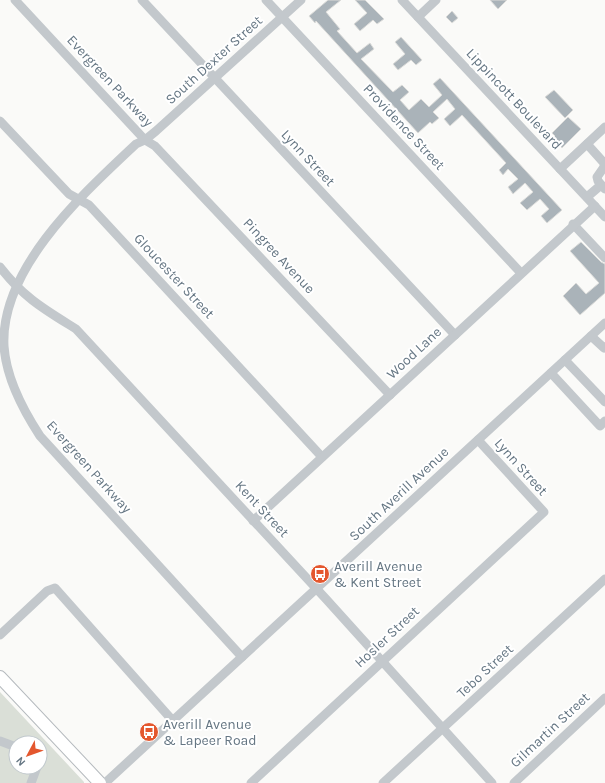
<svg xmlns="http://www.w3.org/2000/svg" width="605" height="783" viewBox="0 0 605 783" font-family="Karla,sans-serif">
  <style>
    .green { fill: #dadfd7; fill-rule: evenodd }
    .building { fill: #aab3b9; stroke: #dcdcda }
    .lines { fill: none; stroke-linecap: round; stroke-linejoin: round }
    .major-casing { stroke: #b5babe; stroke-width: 14 }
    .minor { stroke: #c3c8cc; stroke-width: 9 }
    .major { stroke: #fff; stroke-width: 12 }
    .labels { text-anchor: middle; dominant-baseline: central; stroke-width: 4; stroke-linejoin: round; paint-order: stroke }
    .street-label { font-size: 14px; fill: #657683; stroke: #fff }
    .poi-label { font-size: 14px; fill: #657683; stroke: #fff; text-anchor: start }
  </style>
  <rect width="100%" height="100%" fill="#fafaf8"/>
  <path class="green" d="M0 692 84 782V783H0ZM16 743H40V767H16Z"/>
  <g class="building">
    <polygon points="328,0 341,0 326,12 340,29 337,31 357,53 370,43 374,49 361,59 393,92 402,85 409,92 400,100 409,110 421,99 429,107 442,95 433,84 440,78 562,210 547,223 541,216 549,209 540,199 527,210 520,203 533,192 525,183 513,194 508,187 518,179 508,169 503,175 499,170 506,163 462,115 450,126 444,119 455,109 447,99 433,112 439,118 432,124 430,122 418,133 316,21 315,23 309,16"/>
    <polygon points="355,0 365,0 384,19 377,24 373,20 360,31 354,24 367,13"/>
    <polygon points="490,0 507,0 498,9"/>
    <polygon points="452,11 458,18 452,23 446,17"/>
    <polygon points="401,37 422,60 416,65 411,60 398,70 393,64 405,54 395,42"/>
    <polygon points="554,90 573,110 565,118 545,97"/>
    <polygon points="568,117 581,129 562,148 553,138 555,136 552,133"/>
    <polygon points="581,242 601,262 605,264 605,293 580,315 563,296 576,283 586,294 599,283 570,251"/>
  </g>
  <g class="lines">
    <defs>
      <polyline id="major" points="0,677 100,783"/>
    </defs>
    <use href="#major" class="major-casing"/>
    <g class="minor">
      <polyline points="15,0 145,140 155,146 390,395"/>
      <polyline points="142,0 455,335"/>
      <polyline points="266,0 521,273"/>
      <polyline points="402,0 605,217"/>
      <polyline points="418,17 436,0"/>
      <polyline points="0,121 69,194 89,205 322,457"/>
      <polyline points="587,144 604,163 604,167 597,177 598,181 605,189"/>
      <polyline points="560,169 605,127"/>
      <polyline points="587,197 601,185"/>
      <polyline points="573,224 605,258"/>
      <path d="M0 267C24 298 44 309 76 329L326 599 492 783"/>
      <polyline points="591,336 604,348 605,347"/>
      <polyline points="565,360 605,402"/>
      <polyline points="551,373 600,426 605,421"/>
      <polyline points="253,521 595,206"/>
      <polyline points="0,635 47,591 55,588 173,721"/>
      <path d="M242 657 40 436C23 410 6 378 4 346 0 268 84 193 136 144L145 140 156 131 301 0"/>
      <polyline points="0,741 16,747"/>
      <polyline points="31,783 37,767"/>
      <polyline points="105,783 605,323"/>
      <polyline points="251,783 544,512 478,440"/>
      <polyline points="383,783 605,579"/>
      <polyline points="514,783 605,698"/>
    </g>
    <use href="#major" class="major"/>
  </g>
  <defs>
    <symbol id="bus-disc" viewBox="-11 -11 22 22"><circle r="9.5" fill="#e4572e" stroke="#fff"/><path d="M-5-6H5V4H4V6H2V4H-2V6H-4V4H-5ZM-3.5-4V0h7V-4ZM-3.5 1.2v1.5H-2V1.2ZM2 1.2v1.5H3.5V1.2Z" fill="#fff"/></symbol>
  </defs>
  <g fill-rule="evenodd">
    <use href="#bus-disc" x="309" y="563" width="22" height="22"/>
    <use href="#bus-disc" x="138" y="721" width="22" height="22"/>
  </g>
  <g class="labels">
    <g class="street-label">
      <text transform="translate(214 60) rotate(-42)">South Dexter Street</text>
      <text transform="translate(110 81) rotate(47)">Evergreen Parkway</text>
      <text transform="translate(514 99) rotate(47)">Lippincott Boulevard</text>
      <text transform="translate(404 127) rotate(47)">Providence Street</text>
      <text transform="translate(308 158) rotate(47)">Lynn Street</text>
      <text transform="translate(279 256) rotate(47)">Pingree Avenue</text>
      <text transform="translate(174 276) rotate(47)">Gloucester Street</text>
      <text transform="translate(414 353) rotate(-43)">Wood Lane</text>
      <text transform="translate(89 467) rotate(48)">Evergreen Parkway</text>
      <text transform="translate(521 467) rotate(48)">Lynn Street</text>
      <text transform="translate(399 494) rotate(-43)">South Averill Avenue</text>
      <text transform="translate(262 509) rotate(47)">Kent Street</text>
      <text transform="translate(387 637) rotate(-43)">Hosler Street</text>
      <text transform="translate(485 671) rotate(-43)">Tebo Street</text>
      <text transform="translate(550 730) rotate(-43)">Gilmartin Street</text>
    </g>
    <g class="poi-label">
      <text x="334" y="566">Averill Avenue<tspan x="334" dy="16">&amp; Kent Street</tspan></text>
      <text x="163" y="724">Averill Avenue<tspan x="163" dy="16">&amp; Lapeer Road</tspan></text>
    </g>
  </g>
  <g transform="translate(28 755) rotate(229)"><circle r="19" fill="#ffffff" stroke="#c1c8cd"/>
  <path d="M0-3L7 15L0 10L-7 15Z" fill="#e4572e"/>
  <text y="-6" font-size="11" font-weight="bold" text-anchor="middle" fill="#657683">N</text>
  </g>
</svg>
